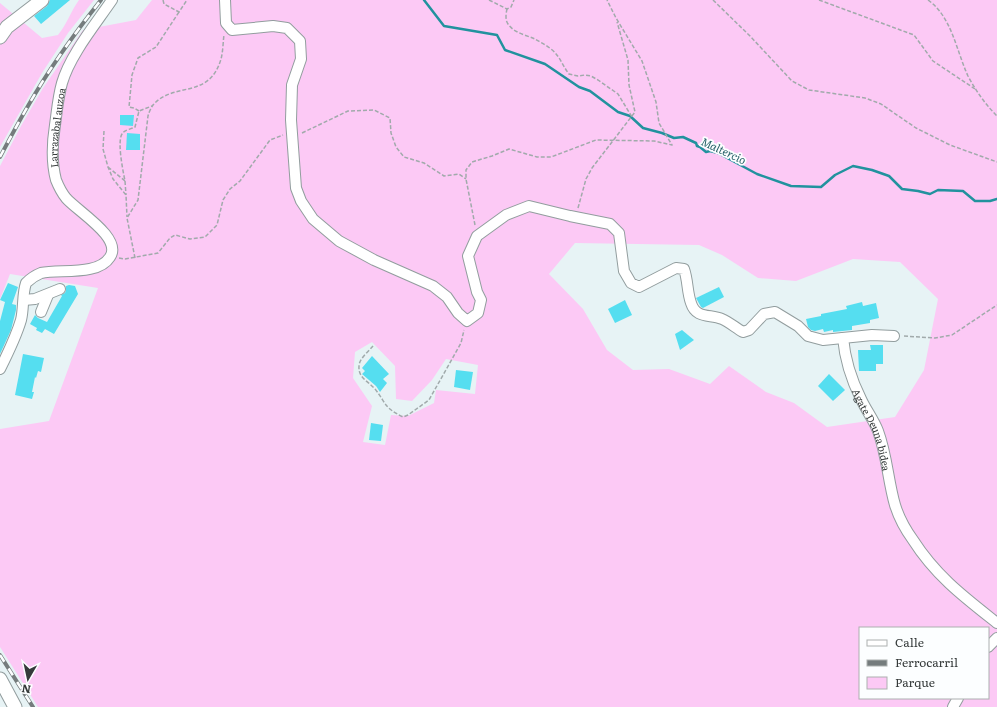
<svg xmlns="http://www.w3.org/2000/svg" width="997" height="707" viewBox="0 0 997 707" font-family="Literata,serif">
  <style>
    .green { fill: #fcc9f5; fill-rule: evenodd }
    .lines { fill: none; stroke-linecap: round; stroke-linejoin: round }
    .stream { stroke: #21929e; stroke-width: 2.5 }
    .building { fill: #55def0 }
    .minor-casing { stroke: #929d9e; stroke-width: 12 }
    .tertiary-casing { stroke: #929d9e; stroke-width: 15 }
    .path { stroke: #a1aaab; stroke-width: 1.5; stroke-dasharray: 4 2; stroke-linecap: butt }
    .minor { stroke: #fff; stroke-width: 10 }
    .tertiary { stroke: #fff; stroke-width: 13 }
    .rail-casing { stroke: #757c7d; stroke-width: 4 }
    .rail { stroke: #fcfeff; stroke-width: 2.5; stroke-dasharray: 8; stroke-linecap: butt }
    .labels { text-anchor: middle; dominant-baseline: central; stroke-width: 3.5; stroke-linejoin: round; paint-order: stroke }
    .street-label { font-size: 10px; fill: #353a3a; stroke: #fcfeff }
    .water-label { font-size: 11px; font-style: italic; fill: #286168; stroke: #fcfeff }
  </style>
  <rect width="100%" height="100%" fill="#e7f3f5"/>
  <g class="green">
    <path d="M79 0H94L68 33 42 73 0 147V3L42 38 58 35C67 24 71 11 79 0Z"/>
    <path d="M152 0H997V707H38L0 647V429L49 421 98 288 10 274 0 299V166L21 126 43 88 83 30 136 20ZM575 243 699 245 722 255 758 278 796 281 853 259 900 262 938 299 924 370 895 417 827 427 794 403 766 392 729 366 710 384 669 369 633 370 607 350 583 309 549 274ZM372 342 395 366 396 399 412 401 432 380 446 359 478 365 475 394 436 390 434 403 408 416 391 415 385 445 363 442 372 406 353 378 355 352ZM860 628H988V698H860Z"/>
  </g>
  <g class="lines">
    <polyline class="stream" points="424,0 444,26 497,35 505,50 545,64 579,87 590,91 618,112 630,116 643,128 662,133 674,138 683,137 696,143 697,146 700,147 706,152 710,151 718,153 757,174 791,186 821,187 835,175 853,166 872,170 889,176 902,189 918,191 930,194 938,190 963,191 975,201 990,201 997,199"/>
  </g>
  <g class="building">
    <polygon points="50,0 70,0 41,24 34,16 47,6"/>
    <polygon points="120,115 134,115 133,126 120,125"/>
    <polygon points="127,133 140,134 140,150 126,150"/>
    <polygon points="8,283 18,287 12,304 16,305 16,310 11,330 0,354 0,321 5,302 0,300"/>
    <polygon points="69,285 75,286 78,294 54,334 45,329 42,333 36,330 37,328 30,324 35,315 38,318 47,322 62,296 61,295 65,293 66,290 66,286"/>
    <polygon points="719,287 724,297 703,308 701,307 696,298"/>
    <polygon points="625,300 632,315 615,323 608,309"/>
    <polygon points="862,302 863,306 876,303 879,318 870,320 870,323 852,326 852,330 833,332 833,330 824,332 823,329 815,331 811,330 808,327 806,319 821,316 821,314 847,309 846,306"/>
    <polygon points="682,330 694,340 680,350 675,334"/>
    <polygon points="870,345 883,345 883,364 876,364 876,371 859,371 858,350 871,350"/>
    <polygon points="23,354 44,358 41,372 38,371 36,378 35,377 32,392 34,392 32,399 15,395"/>
    <polygon points="372,356 389,374 383,379 387,383 380,392 376,386 362,374 365,371 362,368"/>
    <polygon points="456,370 473,372 470,390 454,387"/>
    <polygon points="829,374 845,390 833,401 818,386"/>
    <polygon points="371,423 383,425 381,441 369,440"/>
  </g>
  <g class="lines">
    <defs>
      <g id="minor">
        <path d="M225 0 226 23 232 30 273 26 287 28 300 41 301 59 292 85 291 120 296 188 301 201 313 219 339 241 374 260 433 286 447 297 458 313 467 321 478 313 481 300 477 292 468 256 477 236 506 215 529 206 570 216 610 224 619 233 624 271 631 283 639 287 676 268 684 269C688 280 687 292 691 303 696 319 710 314 722 319 729 322 736 328 743 332L749 330 764 314 775 312 798 326 808 336 823 340 872 335 894 336"/>
        <polyline points="24,300 35,299 60,289"/>
        <polyline points="41,312 48,295"/>
        <path id="s1" d="M843 338C845 360 851 379 861 399 866 410 874 420 878 431 887 455 888 481 895 505 899 518 905 529 913 540 936 576 964 597 997 623"/>
        <path id="s2" d="M0 369C8 353 16 337 21 320 24 308 22 295 26 283 30 279 36 275 41 273 61 269 98 276 110 257 123 238 77 211 66 198 62 193 58 185 56 180 51 161 52 144 55 125 57 111 58 97 62 83 70 55 95 25 112 0"/>
        <polyline points="988,647 997,638"/>
        <polyline points="953,707 958,698"/>
      </g>
      <g id="tertiary">
        <polyline points="0,37 7,27 42,0"/>
        <polyline points="0,679 15,707"/>
      </g>
    </defs>
    <use href="#minor" class="minor-casing"/>
    <use href="#tertiary" class="tertiary-casing"/>
    <g class="path">
      <polyline points="163,0 164,4 179,12 187,0"/>
      <polyline points="489,0 507,9 511,7 514,0"/>
      <polyline points="713,0 750,36 792,81 809,90 865,98 881,104 916,128 950,145 997,162"/>
      <polyline points="819,0 914,35 933,61 975,89"/>
      <path d="M928 0C952 17 956 50 968 76 976 91 985 104 997 116"/>
      <path d="M507 9C506 13 505 20 508 24 514 33 526 35 535 39 540 42 546 45 551 49 560 56 562 65 569 74L578 76 585 75 591 76 598 80 618 94 632 117"/>
      <polyline points="139,111 134,108 129,107 132,75 138,58 156,47 179,12"/>
      <polyline points="104,131 103,149 108,167 113,179 126,195 127,217"/>
      <polyline points="302,133 348,111 374,110 390,118 391,133 396,147 404,157 424,163 444,176 459,174 466,179"/>
      <path d="M108 167 125 181C123 171 117 142 122 134 124 130 131 129 135 127L139 111 152 106"/>
      <polyline points="125,181 126,195"/>
      <polyline points="578,208 586,179 592,168 635,112 629,85 628,60 617,22"/>
      <polyline points="475,225 466,179 466,170 472,162 492,156 509,149 537,157 551,157 596,140 654,141 672,145 659,123 656,102 642,61 616,18 607,0"/>
      <polyline points="119,258 125,259 158,253 170,238 175,235 190,239 205,237 217,225 223,200 230,189 240,181 270,140 283,135"/>
      <path d="M135 258 127 218 138 200 148 116C149 112 151 108 153 105 174 81 209 100 221 59 223 52 223 42 224 35"/>
      <polyline points="904,336 935,338 952,335 997,305"/>
      <path d="M373 346C368 352 359 359 359 366 358 378 368 381 375 389 387 404 383 407 403 417L408 415 429 400 461 343 464 330"/>
    </g>
    <use href="#minor" class="minor"/>
    <use href="#tertiary" class="tertiary"/>
    <defs>
      <g id="rail">
        <path d="M0 157C9 140 18 123 28 106 49 69 74 34 101 0"/>
        <polyline points="0,655 33,707"/>
      </g>
    </defs>
    <use href="#rail" class="rail-casing"/>
    <use href="#rail" class="rail"/>
  </g>
  <g class="labels">
    <g class="street-label">
      <text stroke="none"><textPath href="#s2" startOffset="334">Larrazabal auzoa</textPath></text>
      <text stroke="none"><textPath href="#s1" startOffset="97">Agate Deuna bidea</textPath></text>
    </g>
    <g class="water-label">
      <text transform="translate(724 150) rotate(25)">Maltercio</text>
    </g>
  </g>
  <rect x="859" y="627" width="130" height="72" fill="#fcfeff" stroke="#acb0b0"/>
  <rect x="867" y="640" width="20" height="6" fill="#ffffff" stroke="#acb0b0"/>
  <text x="895" y="647" font-size="12" fill="#353a3a">Calle</text>
  <rect x="867" y="660" width="20" height="6" fill="#757c7d" stroke="#acb0b0"/>
  <text x="895" y="667" font-size="12" fill="#353a3a">Ferrocarril</text>
  <rect x="867" y="677" width="20" height="12" fill="#fcc9f5" stroke="#acb0b0"/>
  <text x="895" y="687" font-size="12" fill="#353a3a">Parque</text>
  <g transform="translate(28 679) rotate(189)" stroke="#fcfeff" stroke-width="3" paint-order="stroke">
  <path d="M0-3L7 15L0 10L-7 15Z" fill="#353a3a"/>
  <text y="-6" font-size="11" font-weight="bold" text-anchor="middle" fill="#353a3a">N</text>
  </g>
</svg>
